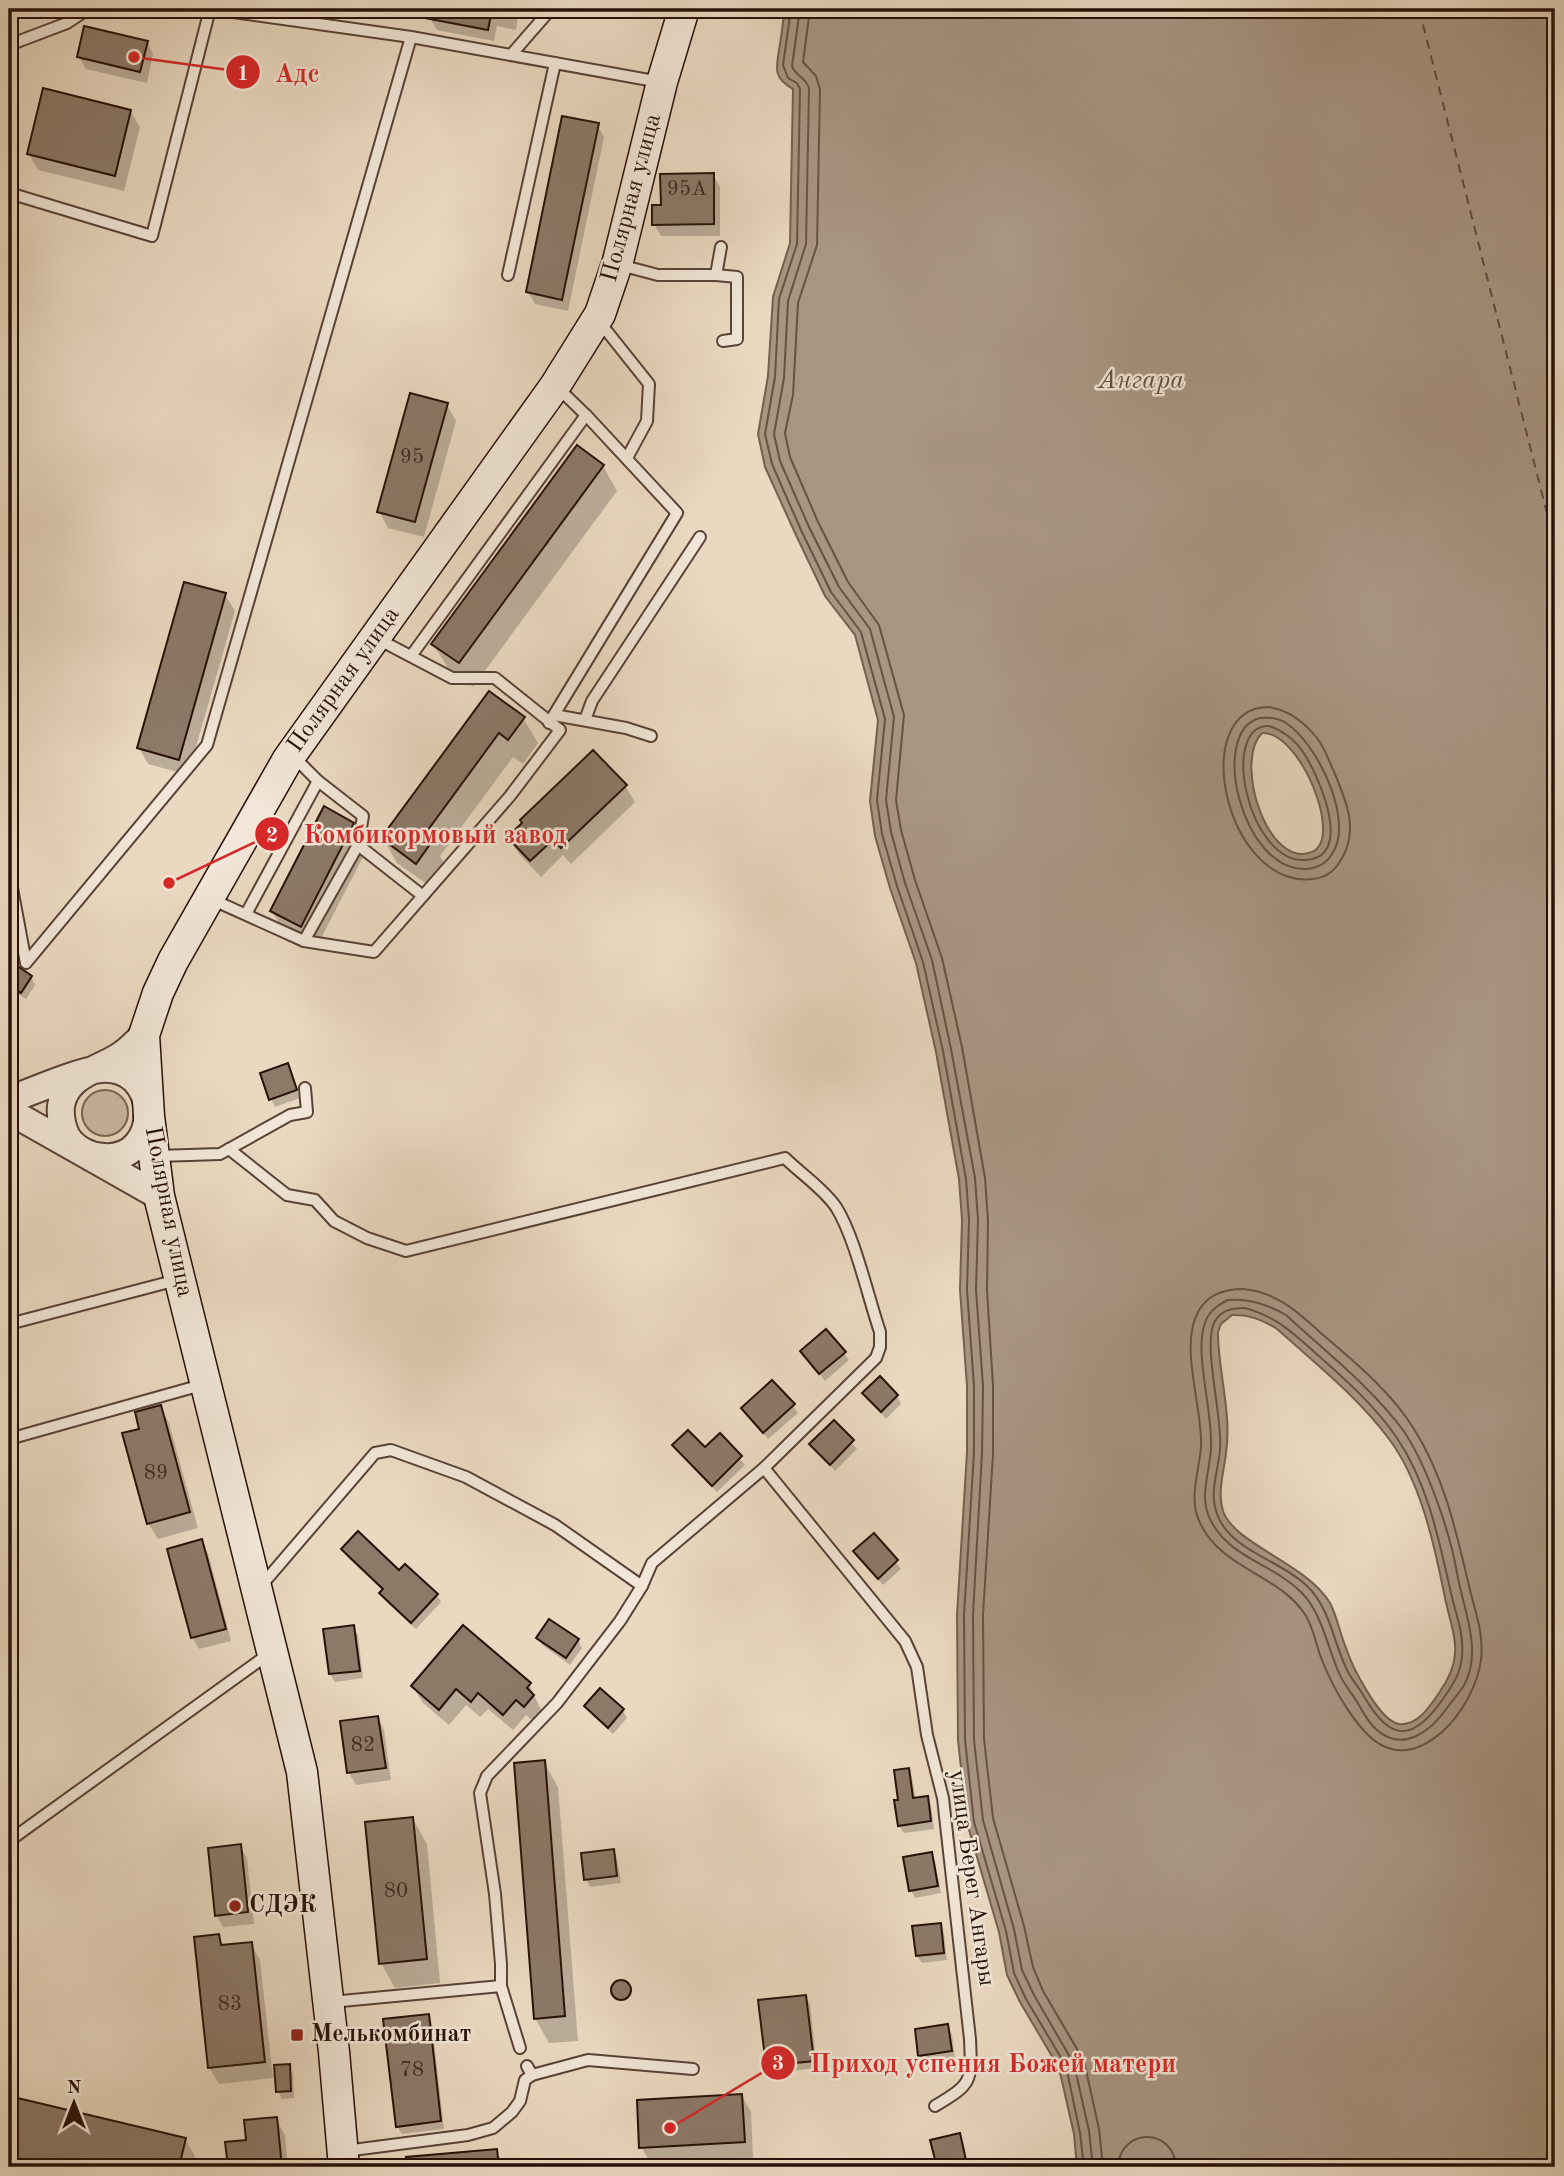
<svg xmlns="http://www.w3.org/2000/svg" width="1564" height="2176" viewBox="0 0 1564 2176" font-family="'Old Standard TT',serif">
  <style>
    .green { fill: #c9b7a2; stroke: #786455; stroke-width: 2 }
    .water { fill: #a89582; stroke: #746051; stroke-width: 2; fill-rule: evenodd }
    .shadow { fill: #0003 }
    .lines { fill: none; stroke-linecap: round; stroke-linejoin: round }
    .shore { stroke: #685245; stroke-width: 2 }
    .ferry { stroke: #614c3f; stroke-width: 2; stroke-dasharray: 9 7; stroke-linecap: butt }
    .building { fill: #8c7968; stroke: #271008; stroke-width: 2 }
    .service-casing { stroke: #584236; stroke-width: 14 }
    .tertiary-casing { stroke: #584236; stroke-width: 30 }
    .secondary-casing { stroke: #271008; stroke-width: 33 }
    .service { stroke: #f1e6d7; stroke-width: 10 }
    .tertiary { stroke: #f1e6d7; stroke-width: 26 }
    .secondary { stroke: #f1e6d7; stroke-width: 30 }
    .poi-dot { fill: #8f2418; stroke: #f1e6d7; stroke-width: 2.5 }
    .labels { text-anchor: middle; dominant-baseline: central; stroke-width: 5; stroke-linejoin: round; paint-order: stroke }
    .number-label { font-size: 21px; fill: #402a20 }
    .street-label { font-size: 24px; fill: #271008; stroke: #f1e6d7 }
    .poi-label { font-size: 24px; font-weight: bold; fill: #271008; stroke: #f1e6d7; text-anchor: start }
    .water-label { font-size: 26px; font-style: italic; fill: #614c3f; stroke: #f1e6d7 }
    .leader { fill: none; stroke: #d62828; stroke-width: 2.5 }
    .callout-dot { fill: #d62828; stroke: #f1e6d7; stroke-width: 2.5 }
    .mark-label { font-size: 21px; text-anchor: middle; font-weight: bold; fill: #fff }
    .callout-label { font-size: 26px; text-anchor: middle; font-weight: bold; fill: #d62828; stroke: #f1e6d7; stroke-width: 5; stroke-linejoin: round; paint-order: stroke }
  </style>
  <rect width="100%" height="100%" fill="#ead9c1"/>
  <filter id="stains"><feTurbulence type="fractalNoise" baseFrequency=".00286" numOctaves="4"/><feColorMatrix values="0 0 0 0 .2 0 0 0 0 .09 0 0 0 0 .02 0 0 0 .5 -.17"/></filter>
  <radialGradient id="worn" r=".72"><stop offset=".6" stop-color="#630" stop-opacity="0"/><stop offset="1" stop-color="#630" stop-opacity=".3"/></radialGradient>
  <circle class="green" cx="105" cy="1113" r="23"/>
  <path class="water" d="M785 9H1555V2167H1158L1147 2163 1135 2167H1077L1074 2134 1059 2068 1020 2002 1007 1975 999 1932 967 1823 958 1740 957 1615 967 1452V1386L960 1290 962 1220 959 1179 936 1052 916 963 890 888 875 836 870 801 878 720 855 635 825 596 795 533 765 467 758 434 768 376 773 297 790 243 793 89C771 77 777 66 780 44 782 32 783 21 785 9ZM1262 733C1300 731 1344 839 1312 852 1268 870 1233 762 1262 733ZM1232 1315C1249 1314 1261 1320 1276 1328 1315 1363 1357 1396 1389 1439 1420 1480 1434 1543 1444 1593 1452 1635 1467 1653 1439 1693 1430 1706 1418 1726 1399 1724 1379 1721 1352 1666 1346 1648 1340 1634 1337 1616 1330 1603 1306 1563 1235 1545 1223 1511 1217 1492 1224 1472 1226 1453 1232 1413 1218 1372 1218 1332L1221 1324Z"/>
  <g class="shadow">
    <polygon points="9,9 15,10 9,22"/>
    <polygon points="432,9 515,9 518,16 516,30 497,26 494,41 437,30 430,18"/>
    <polygon points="147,42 153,54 147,83 86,69 79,57"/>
    <polygon points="130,111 140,127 124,191 38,170 29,154"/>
    <polygon points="597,125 604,137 568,311 535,304 528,292"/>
    <polygon points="713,175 720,187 720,236 661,236 654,224"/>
    <polygon points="447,405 456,421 424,537 388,528 379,511"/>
    <polygon points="603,466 617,491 473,687 448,668 433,644"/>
    <polygon points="225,595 235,611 188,775 148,764 139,748"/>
    <polygon points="489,693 523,718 538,743 523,764 513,757 440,856 446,866 431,887 397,863 383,838"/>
    <polygon points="625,786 635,802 571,864 563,855 541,877 519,854 509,838"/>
    <polygon points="353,824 367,849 315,950 287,936 272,911"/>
    <polygon points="9,962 31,977 35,985 26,999 9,988"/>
    <polygon points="287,1065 300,1098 275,1107 271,1099"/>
    <polygon points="802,1351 844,1353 849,1360 825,1381"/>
    <polygon points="864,1393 897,1396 901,1404 886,1419"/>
    <polygon points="793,1405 798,1413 768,1439 743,1409"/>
    <polygon points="160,1407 169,1423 198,1528 158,1539 148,1523"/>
    <polygon points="834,1422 857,1449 835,1471 812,1444"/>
    <polygon points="720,1436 745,1465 717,1492 679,1453 674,1445 705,1450"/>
    <polygon points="874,1535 901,1569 883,1585 855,1552"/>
    <polygon points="201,1541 208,1553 231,1641 199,1649 192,1637"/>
    <polygon points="343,1550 400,1573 437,1595 441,1602 416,1629 385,1601 381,1593 383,1591 347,1557"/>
    <polygon points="353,1627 358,1635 363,1678 335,1682 330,1674 325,1631"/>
    <polygon points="538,1638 578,1640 582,1648 570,1665 542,1645"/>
    <polygon points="529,1684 542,1712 534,1722 526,1715 513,1730 488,1709 480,1717 466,1705 449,1725 423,1703 413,1687"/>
    <polygon points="600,1691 623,1711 627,1718 613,1734 591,1714 586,1706"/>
    <polygon points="378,1718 384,1730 391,1780 356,1785 349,1773 342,1723"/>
    <polygon points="544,1762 558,1787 578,2041 549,2043 535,2018"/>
    <polygon points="908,1770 912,1777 916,1800 927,1798 931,1806 934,1829 904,1833 899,1825 900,1802"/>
    <polygon points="413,1819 427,1844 440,1983 395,1988 381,1963"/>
    <polygon points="240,1846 247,1858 254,1924 223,1927 216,1915"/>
    <polygon points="613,1850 617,1858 621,1883 590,1887 586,1879"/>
    <polygon points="931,1854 935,1862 941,1893 915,1898 911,1890"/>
    <polygon points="940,1925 944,1933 947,1960 922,1963 917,1956"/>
    <polygon points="218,1936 225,1947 251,1944 260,1960 273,2078 219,2084 209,2067"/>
    <circle cx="622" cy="1992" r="9"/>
    <polygon points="805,1996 810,2004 817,2068 772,2073 767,2066"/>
    <polygon points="428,2016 432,2024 444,2129 402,2134 397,2126"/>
    <polygon points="947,2026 952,2034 955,2059 925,2063 920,2056 917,2031"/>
    <polygon points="289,2066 293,2074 294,2098 282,2099 278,2091"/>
    <polygon points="742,2096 751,2112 753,2158 651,2163 641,2147"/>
    <polygon points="9,2098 185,2139 195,2156 192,2167 9,2167"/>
    <polygon points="276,2119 285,2135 288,2167 230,2167 227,2144 248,2142"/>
    <polygon points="959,2135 963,2143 969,2167 939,2167 933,2141"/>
    <polygon points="496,2150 500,2158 501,2167 428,2167 427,2157"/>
  </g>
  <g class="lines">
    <g class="shore">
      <polyline points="791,9 783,65 788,78 797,83 800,89 797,244 779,299 775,377 765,434 772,464 801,530 831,592 861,632 885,719 877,800 882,834 897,886 923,962 943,1051 966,1179 969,1220 967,1290 974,1386 974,1453 964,1615 965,1740 974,1822 1006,1931 1014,1973 1026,1999 1066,2066 1080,2133 1084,2167"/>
      <path d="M800 9 792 66C794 75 806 77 809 88L806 244 788 301 784 378 774 434 780 461 809 527 839 587 870 629 894 717 886 800 891 832 905 883 932 960 951 1049 975 1178 978 1220 976 1290 983 1386 982 1453 973 1615 974 1740 983 1820 1014 1929 1022 1970 1034 1995 1074 2064 1089 2131 1093 2167"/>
      <polyline points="810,9 803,62 816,76 820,89 817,245 798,303 793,395 785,433 790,457 818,522 848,582 879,625 904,715 896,800 901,830 915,880 942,958 962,1047 985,1178 988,1220 987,1290 993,1386 993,1454 983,1615 984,1739 993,1818 1024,1926 1033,1967 1043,1991 1084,2061 1099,2129 1103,2167"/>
      <path d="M1269 707C1289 710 1305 723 1317 738 1325 748 1329 761 1334 772 1347 802 1360 833 1339 863 1333 872 1324 878 1313 879 1225 889 1187 707 1269 707Z"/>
      <path d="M1260 718C1269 717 1278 718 1286 723 1317 743 1355 821 1332 854 1326 864 1318 868 1306 869 1242 872 1208 731 1260 718Z"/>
      <path d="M1269 726C1282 730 1295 740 1303 752 1318 774 1356 858 1305 860 1248 863 1219 725 1269 726Z"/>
      <path d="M1243 1289C1277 1292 1299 1313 1323 1335 1356 1363 1391 1392 1414 1429 1445 1478 1457 1535 1470 1590 1476 1614 1484 1635 1481 1660 1478 1685 1461 1715 1442 1732 1427 1745 1408 1755 1388 1748 1360 1739 1332 1686 1322 1660 1316 1646 1314 1629 1306 1616 1280 1574 1222 1570 1200 1523 1188 1499 1199 1473 1201 1447 1203 1408 1179 1347 1198 1312 1207 1295 1225 1289 1243 1289Z"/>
      <path d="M1228 1300C1249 1298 1267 1304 1286 1315 1326 1352 1370 1386 1403 1430 1427 1465 1450 1532 1457 1573 1463 1609 1484 1652 1463 1687 1458 1694 1452 1701 1447 1708 1431 1731 1403 1753 1377 1730 1367 1722 1362 1710 1356 1700 1350 1691 1343 1683 1339 1673 1327 1646 1322 1613 1301 1592 1273 1564 1230 1558 1211 1521 1198 1498 1210 1472 1211 1448 1213 1412 1195 1357 1204 1326 1207 1313 1216 1306 1228 1300Z"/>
      <path d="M1245 1308C1278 1317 1295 1335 1320 1357 1347 1381 1376 1407 1397 1438 1428 1484 1439 1540 1451 1593 1456 1615 1464 1633 1462 1656 1461 1673 1453 1684 1443 1699 1414 1740 1392 1744 1365 1698 1360 1689 1353 1681 1348 1672 1333 1643 1331 1609 1307 1586 1281 1560 1230 1551 1217 1514 1209 1492 1218 1472 1220 1450 1223 1418 1203 1348 1214 1323 1220 1310 1232 1308 1245 1308Z"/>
      <path d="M1118 2167C1120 2127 1174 2127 1176 2167"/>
    </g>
    <polyline class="ferry" points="1419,9 1555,545"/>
  </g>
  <g class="building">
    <polygon points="415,9 492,9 488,30 414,16"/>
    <polygon points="84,26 148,41 140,72 77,57"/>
    <polygon points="43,88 131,110 115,176 27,154"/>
    <polygon points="562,116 599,123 562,300 526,292"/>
    <polygon points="714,173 714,224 652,225 652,205 661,205 660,174"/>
    <polygon points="410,393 448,403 415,522 377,512"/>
    <polygon points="577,445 604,465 459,663 431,644"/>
    <polygon points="184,582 226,593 179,760 137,748"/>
    <polygon points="489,691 525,717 508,740 499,733 425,834 433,840 416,864 381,838"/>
    <polygon points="593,750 627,785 561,848 553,840 530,861 507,837 522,823 520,820"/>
    <polygon points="324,806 354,823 301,927 270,911"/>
    <polygon points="9,960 32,976 21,993 9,984"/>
    <polygon points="288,1063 297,1090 269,1100 260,1073"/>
    <polygon points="826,1329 846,1352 819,1374 800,1351"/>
    <polygon points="880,1376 898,1395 881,1412 862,1393"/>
    <polygon points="772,1380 795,1404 763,1433 741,1408"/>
    <polygon points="161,1405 190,1512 147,1524 122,1433 139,1429 135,1412"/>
    <polygon points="834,1420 854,1440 830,1465 809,1444"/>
    <polygon points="688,1430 705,1447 720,1433 742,1456 712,1486 672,1445"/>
    <polygon points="358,1531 399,1570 405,1564 438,1594 411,1623 379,1593 383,1589 341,1549"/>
    <polygon points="874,1533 898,1560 878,1579 853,1551"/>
    <polygon points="202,1539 226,1629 191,1638 167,1549"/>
    <polygon points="549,1619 579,1639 566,1658 536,1638"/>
    <polygon points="354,1625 360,1671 329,1674 323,1629"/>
    <polygon points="463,1625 531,1683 527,1688 534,1695 524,1707 516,1700 503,1715 478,1693 471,1702 456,1689 439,1710 411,1686"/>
    <polygon points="600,1688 624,1709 608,1728 584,1706"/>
    <polygon points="378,1716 386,1768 347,1773 340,1721"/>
    <polygon points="545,1760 565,2016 534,2019 514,1763"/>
    <polygon points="909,1768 913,1798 928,1796 931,1821 898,1826 894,1800 898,1800 894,1770"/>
    <polygon points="413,1817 427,1959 379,1964 365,1822"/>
    <polygon points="241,1844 248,1912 215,1916 208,1848"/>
    <polygon points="614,1849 617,1876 584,1880 581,1853"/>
    <polygon points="932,1852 938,1886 909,1891 903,1857"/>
    <polygon points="941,1923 944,1953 916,1956 912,1926"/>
    <polygon points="219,1934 221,1945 252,1942 265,2062 208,2068 194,1937"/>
    <circle cx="621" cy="1990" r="10"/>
    <polygon points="806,1995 814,2061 766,2066 758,2000"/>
    <polygon points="429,2014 441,2121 396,2127 383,2019"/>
    <polygon points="948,2024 952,2051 918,2056 915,2029"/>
    <polygon points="290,2064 291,2091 276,2092 274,2065"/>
    <polygon points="742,2094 745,2142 639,2148 637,2100"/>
    <polygon points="9,2096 186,2138 179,2167 31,2167 9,2162"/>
    <polygon points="277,2117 282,2167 228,2167 225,2142 246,2140 244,2120"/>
    <polygon points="960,2133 966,2160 937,2167 930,2140"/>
    <polygon points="497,2149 499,2167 407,2167 406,2157"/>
  </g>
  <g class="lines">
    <defs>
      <g id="service">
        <polyline points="212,9 411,37 660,82"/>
        <polyline points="9,45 67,23 88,9"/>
        <polyline points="511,55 551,9"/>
        <polyline points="9,193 152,236 210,9"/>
        <polyline points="620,265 658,275 716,275 721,247"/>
        <polyline points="508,275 555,63"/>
        <polyline points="716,275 737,277 737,339 723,341"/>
        <polyline points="598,320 649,384 647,421 627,458"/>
        <polyline points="411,656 586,415"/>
        <polyline points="554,715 626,728 651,736"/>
        <polyline points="585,720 592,701 700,537"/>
        <polyline points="549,723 677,513 586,415 557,387"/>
        <polyline points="318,781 363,816 358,845 423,896"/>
        <polyline points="9,872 26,963 207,745 411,37"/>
        <polyline points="211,899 304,941 374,952 510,796 560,730 495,678 452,678 378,639"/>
        <polyline points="246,914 318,781 293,756"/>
        <polyline points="304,941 358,845"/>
        <path d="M229 1149 287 1195 315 1200 334 1221 367 1238 406 1251 785 1158C801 1174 823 1188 836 1207 855 1237 868 1297 880 1332V1347L876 1358 764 1468"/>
        <polyline points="157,1156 220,1154 290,1115 307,1112 305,1088"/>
        <polyline points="9,1324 177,1280"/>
        <polyline points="9,1439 205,1384"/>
        <path d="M261 1586 375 1453 391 1450 466 1477 555 1525 642 1586 652 1563 764 1468 905 1641 917 1667 927 1735 943 1798 970 2039C972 2082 972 2084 935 2106"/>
        <polyline points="9,1841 270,1653"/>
        <polyline points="501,1986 501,1964 495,1894 480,1793 487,1776 557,1703 620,1621 642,1586"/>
        <polyline points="331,2002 501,1986 520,2048"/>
        <polyline points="527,2066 532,2075 588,2060 693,2069"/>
        <polyline points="345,2151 468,2135 493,2128 512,2112 520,2101 525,2080 532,2075"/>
      </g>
      <g id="tertiary">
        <path d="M9 1100C33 1091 76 1072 100 1069 163 1063 163 1162 103 1157 89 1156 75 1149 67 1137 62 1127 60 1117 61 1106 66 1073 102 1070 124 1053 131 1048 137 1041 144 1035"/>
        <polyline points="9,1111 159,1196"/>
      </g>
      <polyline id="secondary" points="344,2167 334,2052 302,1772 159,1196 149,1116 144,1035 158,993 173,961 288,759 555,386 600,314 618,261 662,82 684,9"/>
    </defs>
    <use href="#service" class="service-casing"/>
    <use href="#tertiary" class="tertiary-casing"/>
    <use href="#secondary" class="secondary-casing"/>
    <use href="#service" class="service"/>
    <use href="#tertiary" class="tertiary"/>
    <use href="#secondary" class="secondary"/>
  </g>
  <g class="poi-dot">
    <circle cx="235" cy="1906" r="7"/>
    <rect x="290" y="2028" width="14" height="14" rx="3.5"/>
  </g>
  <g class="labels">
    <g class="number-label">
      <text x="687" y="189">95А</text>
      <text x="412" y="457">95</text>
      <text x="156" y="1473">89</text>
      <text x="363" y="1745">82</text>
      <text x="396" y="1891">80</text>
      <text x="230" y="2004">83</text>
      <text x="412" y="2070">78</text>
    </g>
    <g class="street-label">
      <text transform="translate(632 198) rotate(-75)">Полярная улица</text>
      <text transform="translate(344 680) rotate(-54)">Полярная улица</text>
      <text transform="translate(168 1212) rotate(79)">Полярная улица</text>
      <text transform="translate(971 1878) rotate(82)">улица Берег Ангары</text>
    </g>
    <g class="poi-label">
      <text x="249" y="1906">СДЭК</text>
      <text x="311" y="2035">Мелькомбинат</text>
    </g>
    <g class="water-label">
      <text x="1141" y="381">Ангара</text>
    </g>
  </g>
  <path class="leader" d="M134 57L243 72M169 883L272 834M670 2128L778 2063"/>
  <g class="callout-dot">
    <circle cx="134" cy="57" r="7"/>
    <circle cx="169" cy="883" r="7"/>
    <circle cx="670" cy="2128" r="7"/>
    <circle cx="243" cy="72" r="18"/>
    <circle cx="272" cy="834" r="18"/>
    <circle cx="778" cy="2063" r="18"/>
  </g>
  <g class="mark-label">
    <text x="243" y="80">1</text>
    <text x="272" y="842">2</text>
    <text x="778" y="2070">3</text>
  </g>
  <g class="callout-label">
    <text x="297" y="82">Адс</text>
    <text x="435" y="843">Комбикормовый завод</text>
    <text x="993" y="2072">Приход успения Божей матери</text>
  </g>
  <rect width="1564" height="2176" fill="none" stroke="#ead9c1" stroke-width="35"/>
  <rect x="10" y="10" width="1543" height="2155" fill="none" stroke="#271008" stroke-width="3.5"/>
  <rect x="18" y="18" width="1529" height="2141" fill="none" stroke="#271008" stroke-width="2"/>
  <g transform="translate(74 2103)" stroke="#f1e6d7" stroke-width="5" paint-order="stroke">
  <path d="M0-5L12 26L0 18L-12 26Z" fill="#271008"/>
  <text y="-10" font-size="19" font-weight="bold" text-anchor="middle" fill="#271008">N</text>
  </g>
  <rect width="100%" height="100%" filter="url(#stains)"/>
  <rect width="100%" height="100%" fill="url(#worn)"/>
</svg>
